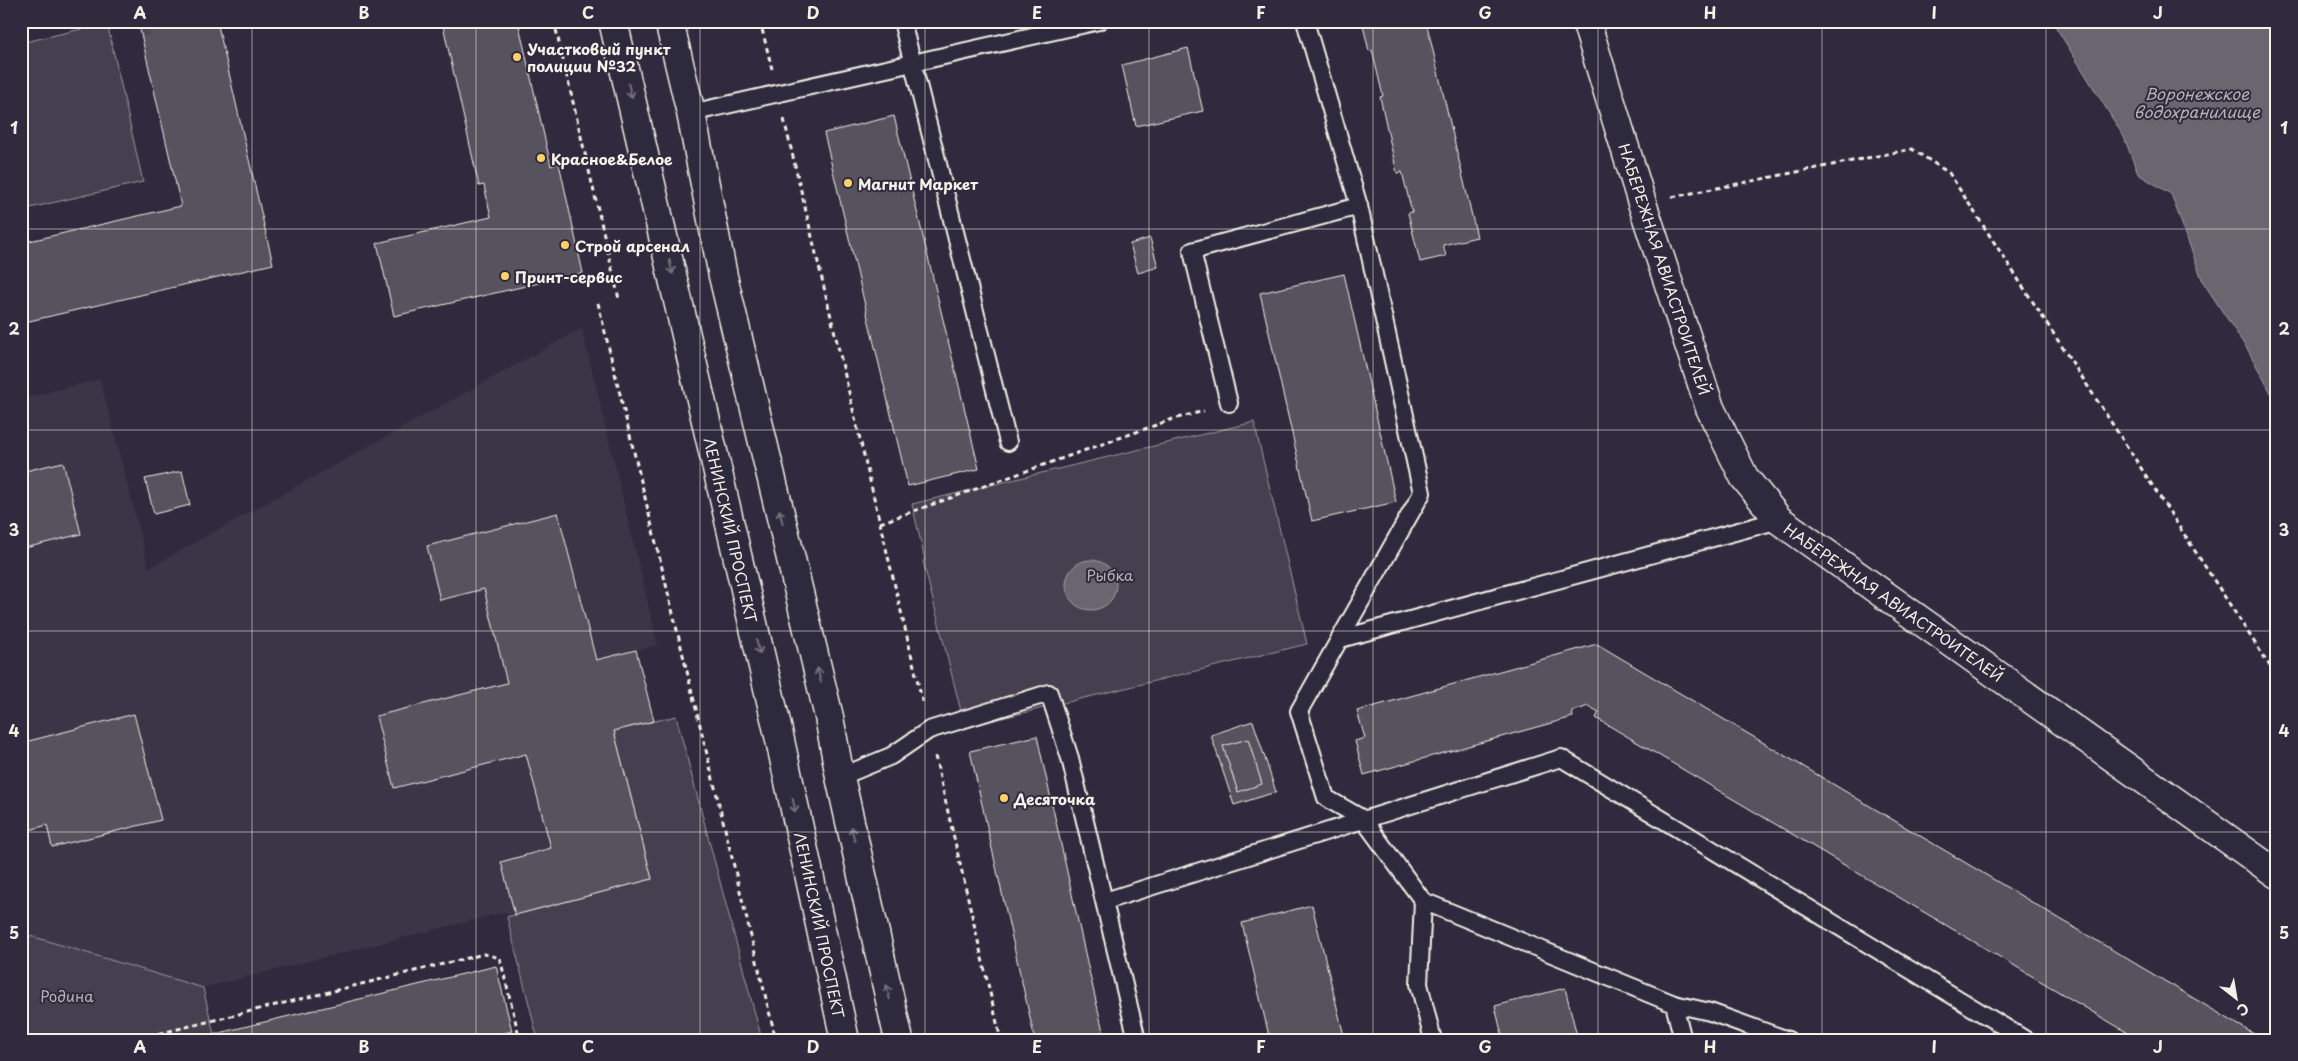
<svg xmlns="http://www.w3.org/2000/svg" width="2298" height="1061" viewBox="0 0 2298 1061" font-family="'Playpen Sans',sans-serif">
  <style>
    .built { fill: #3b3647 }
    .green { fill: #454050; stroke: #9c989c }
    .water { fill: #6a6670; stroke: #a19ea0 }
    .building { fill: #56525f; stroke: #f4f1e8 }
    .lines { fill: none; stroke-linecap: round; stroke-linejoin: round }
    .street-tunnel { stroke: #4d4857; stroke-width: 28; stroke-dasharray: 28 14; stroke-linecap: butt }
    .lane-casing { stroke: #f4f1e8; stroke-width: 20 }
    .street-casing { stroke: #f4f1e8; stroke-width: 31 }
    .primary-casing { stroke: #f4f1e8; stroke-width: 31 }
    .path { stroke: #f4f1e8; stroke-width: 3; stroke-dasharray: 5 4; stroke-linecap: butt }
    .lane { stroke: #2f2a3d; stroke-width: 16 }
    .street { stroke: #2f2a3d; stroke-width: 28 }
    .primary { stroke: #2f2a3d; stroke-width: 28 }
    .oneway { stroke: #747079 }
    .grid { fill: none; stroke: #f4f1e8; stroke-width: 1; stroke-opacity: 0.55 }
    .poi-dot { fill: #ffd166; stroke: #2f2a3d; stroke-width: 2 }
    .labels { text-anchor: middle; dominant-baseline: central; stroke-width: 4; stroke-linejoin: round; paint-order: stroke }
    .poi-label { font-size: 15px; font-weight: bold; fill: #f4f1e8; stroke: #2f2a3d; text-anchor: start }
    .street-label { font-size: 15px; fill: #f4f1e8; stroke: #2f2a3d }
    .park-label { font-size: 15px; fill: #b7b3b3; stroke: #2f2a3d }
    .water-label { font-size: 16px; font-style: italic; fill: #b6b2b2; stroke: #2f2a3d }
    .neatline { fill: none; stroke: #f4f1e8; stroke-width: 2 }
    .grid-label { font-size: 16px; text-anchor: middle; font-weight: bold; fill: #f4f1e8 }
  </style>
  <rect width="100%" height="100%" fill="#2f2a3d"/>
  <filter id="ink" filterUnits="userSpaceOnUse"><feTurbulence type="fractalNoise" baseFrequency=".02" numOctaves="2"/><feDisplacementMap in="SourceGraphic" scale="10" xChannelSelector="R" yChannelSelector="G"/><feConvolveMatrix kernelMatrix="1 2 1 2 8 2 1 2 1" color-interpolation-filters="sRGB"/></filter>
  <g filter="url(#ink)">
    <polygon class="built" points="582,328 658,645 636,651 654,721 676,716 762,1040 538,1040 506,912 203,988 21,933 21,399 100,379 149,568"/>
    <g class="green">
      <polygon points="107,23 143,182 21,210 21,43"/>
      <polygon points="1254,422 1307,644 965,727 923,561 925,560 912,504"/>
      <polygon points="676,716 762,1040 538,1040 507,917 652,879 614,731"/>
      <polygon points="21,933 203,988 214,1034 190,1040 21,1040"/>
    </g>
    <g class="water">
      <polygon points="2052,21 2277,21 2277,404 2249,352 2203,282 2171,194 2138,174 2124,137"/>
      <circle cx="1091" cy="585" r="25"/>
    </g>
    <g class="building">
      <polygon points="138,21 217,21 273,264 21,323 21,243 181,206"/>
      <polygon points="442,21 518,21 551,166 559,163 583,273 394,316 377,243 491,217 484,185 479,186"/>
      <polygon points="1362,21 1426,21 1477,237 1443,245 1446,256 1420,262 1408,213 1412,212 1402,172 1397,173 1380,97 1383,96 1372,50 1369,51"/>
      <polygon points="1188,48 1203,111 1136,126 1122,65"/>
      <polygon points="894,116 979,469 908,486 824,133"/>
      <polygon points="1150,238 1158,267 1138,273 1130,244"/>
      <polygon points="1344,274 1396,502 1312,521 1260,293"/>
      <polygon points="63,462 81,534 21,549 21,472"/>
      <polygon points="182,471 190,505 154,514 145,479"/>
      <polygon points="558,513 596,660 636,650 654,721 614,731 652,879 515,915 501,862 551,848 526,754 394,788 376,716 507,683 484,589 440,600 427,546"/>
      <polygon points="1597,644 2264,1040 2140,1040 1596,718 1599,712 1588,706 1572,712 1573,717 1364,775 1355,741 1365,738 1357,711"/>
      <polygon points="134,714 161,820 52,847 47,825 29,830 21,798 21,743"/>
      <polygon points="1253,721 1276,792 1234,805 1211,735"/>
      <polygon points="1037,736 1087,962 1105,1040 1035,1040 970,751"/>
      <polygon points="1248,739 1262,784 1238,792 1223,746"/>
      <polygon points="1312,905 1345,1040 1270,1040 1242,923"/>
      <polygon points="496,966 512,1031 477,1040 190,1040"/>
      <polygon points="1565,988 1578,1040 1503,1040 1495,1006"/>
    </g>
    <g class="lines">
      <polyline class="street-tunnel" points="139,23 146,21"/>
      <defs>
        <g id="lane">
          <polyline points="902,21 1008,442"/>
          <polyline points="1305,21 1359,206 1422,493 1299,711 1326,798 1363,819 1423,901 1674,1004 1710,1012 1788,1040"/>
          <polyline points="691,113 1099,21"/>
          <polyline points="1229,403 1192,251 1359,206"/>
          <polyline points="1340,639 1779,520"/>
          <polyline points="840,777 891,756 929,730 1049,693 1070,758 1137,1040"/>
          <polyline points="1105,901 1561,758 2026,1040"/>
          <polyline points="1423,901 1419,984 1433,1040"/>
          <polyline points="1674,1004 1683,1040"/>
        </g>
        <polyline id="street" points="1586,21 1642,203 1710,408 1744,477 1779,520 2277,874"/>
        <g id="primary">
          <polyline points="613,21 778,731 845,1040"/>
          <polyline points="669,21 691,113 723,276 829,717 840,777 899,1040"/>
        </g>
      </defs>
      <use href="#lane" class="lane-casing"/>
      <use href="#street" class="street-casing"/>
      <use href="#primary" class="primary-casing"/>
      <g class="path">
        <polyline points="554,21 619,299"/>
        <polyline points="760,21 772,69"/>
        <polyline points="784,119 923,704"/>
        <polyline points="1672,197 1912,149 1949,173 2277,677"/>
        <polyline points="598,303 776,1040"/>
        <polyline points="880,523 1173,419 1204,411"/>
        <polyline points="935,756 1001,1040"/>
        <polyline points="133,1040 484,954 500,958 520,1040"/>
      </g>
      <use href="#lane" class="lane"/>
      <use href="#street" class="street"/>
      <use href="#primary" class="primary"/>
    </g>
    <defs><path id="oneway-shaft" d="M-6 0H5M1.5-3L5.5 0L1.5 3" fill="none" stroke-width="1.6" stroke-linecap="round" stroke-linejoin="round" transform="scale(1.25)"/></defs>
    <g class="oneway">
      <use href="#oneway-shaft" transform="translate(630 91) rotate(77)"/>
      <use href="#oneway-shaft" transform="translate(671 267) rotate(77)"/>
      <use href="#oneway-shaft" transform="translate(781 517) rotate(-104)"/>
      <use href="#oneway-shaft" transform="translate(758 647) rotate(77)"/>
      <use href="#oneway-shaft" transform="translate(819 675) rotate(-104)"/>
      <use href="#oneway-shaft" transform="translate(794 805) rotate(78)"/>
      <use href="#oneway-shaft" transform="translate(853 834) rotate(-103)"/>
      <use href="#oneway-shaft" transform="translate(888 992) rotate(-103)"/>
    </g>
  </g>
  <path class="grid" d="M252 21V1040M476 21V1040M700 21V1040M925 21V1040M1149 21V1040M1373 21V1040M1598 21V1040M1822 21V1040M2046 21V1040M21 229H2277M21 430H2277M21 631H2277M21 832H2277"/>
  <g class="poi-dot">
    <circle cx="517" cy="57" r="5"/>
    <circle cx="541" cy="158" r="5"/>
    <circle cx="848" cy="183" r="5"/>
    <circle cx="565" cy="245" r="5"/>
    <circle cx="505" cy="276" r="5"/>
    <circle cx="1004" cy="798" r="5"/>
  </g>
  <g class="labels">
    <g class="poi-label">
      <text x="527" y="48">Участковый пункт<tspan x="527" dy="17">полиции №32</tspan></text>
      <text x="551" y="158">Красное&amp;Белое</text>
      <text x="858" y="183">Магнит Маркет</text>
      <text x="575" y="245">Строй арсенал</text>
      <text x="515" y="276">Принт-сервис</text>
      <text x="1014" y="798">Десяточка</text>
    </g>
    <g class="street-label">
      <text transform="translate(1665 269) rotate(72)">НАБЕРЕЖНАЯ АВИАСТРОИТЕЛЕЙ</text>
      <text transform="translate(731 530) rotate(77)">ЛЕНИНСКИЙ ПРОСПЕКТ</text>
      <text transform="translate(1894 602) rotate(35)">НАБЕРЕЖНАЯ АВИАСТРОИТЕЛЕЙ</text>
      <text transform="translate(820 925) rotate(78)">ЛЕНИНСКИЙ ПРОСПЕКТ</text>
    </g>
    <g class="park-label">
      <text x="1110" y="574">Рыбка</text>
      <text x="67" y="995">Родина</text>
    </g>
    <g class="water-label">
      <text x="2197" y="93">Воронежское<tspan x="2197" dy="18">водохранилище</tspan></text>
    </g>
  </g>
  <rect width="2298" height="1061" fill="none" stroke="#2f2a3d" stroke-width="55"/>
  <g transform="translate(2236 998) rotate(149)" stroke="#2f2a3d" stroke-width="4" paint-order="stroke">
  <path d="M0-4L9 19L0 12L-9 19Z" fill="#f4f1e8"/>
  <text y="-8" font-size="14" font-weight="bold" text-anchor="middle" fill="#f4f1e8">С</text>
  </g>
  <rect x="28" y="28" width="2242" height="1006" class="neatline"/>
  <g class="grid-label">
    <text x="140" y="19">A</text>
    <text x="364" y="19">B</text>
    <text x="588" y="19">C</text>
    <text x="813" y="19">D</text>
    <text x="1037" y="19">E</text>
    <text x="1261" y="19">F</text>
    <text x="1485" y="19">G</text>
    <text x="1710" y="19">H</text>
    <text x="1934" y="19">I</text>
    <text x="2158" y="19">J</text>
    <text x="14" y="134">1</text>
    <text x="2284" y="134">1</text>
    <text x="14" y="335">2</text>
    <text x="2284" y="335">2</text>
    <text x="14" y="536">3</text>
    <text x="2284" y="536">3</text>
    <text x="14" y="737">4</text>
    <text x="2284" y="737">4</text>
    <text x="14" y="939">5</text>
    <text x="2284" y="939">5</text>
    <text x="140" y="1053">A</text>
    <text x="364" y="1053">B</text>
    <text x="588" y="1053">C</text>
    <text x="813" y="1053">D</text>
    <text x="1037" y="1053">E</text>
    <text x="1261" y="1053">F</text>
    <text x="1485" y="1053">G</text>
    <text x="1710" y="1053">H</text>
    <text x="1934" y="1053">I</text>
    <text x="2158" y="1053">J</text>
  </g>
</svg>
